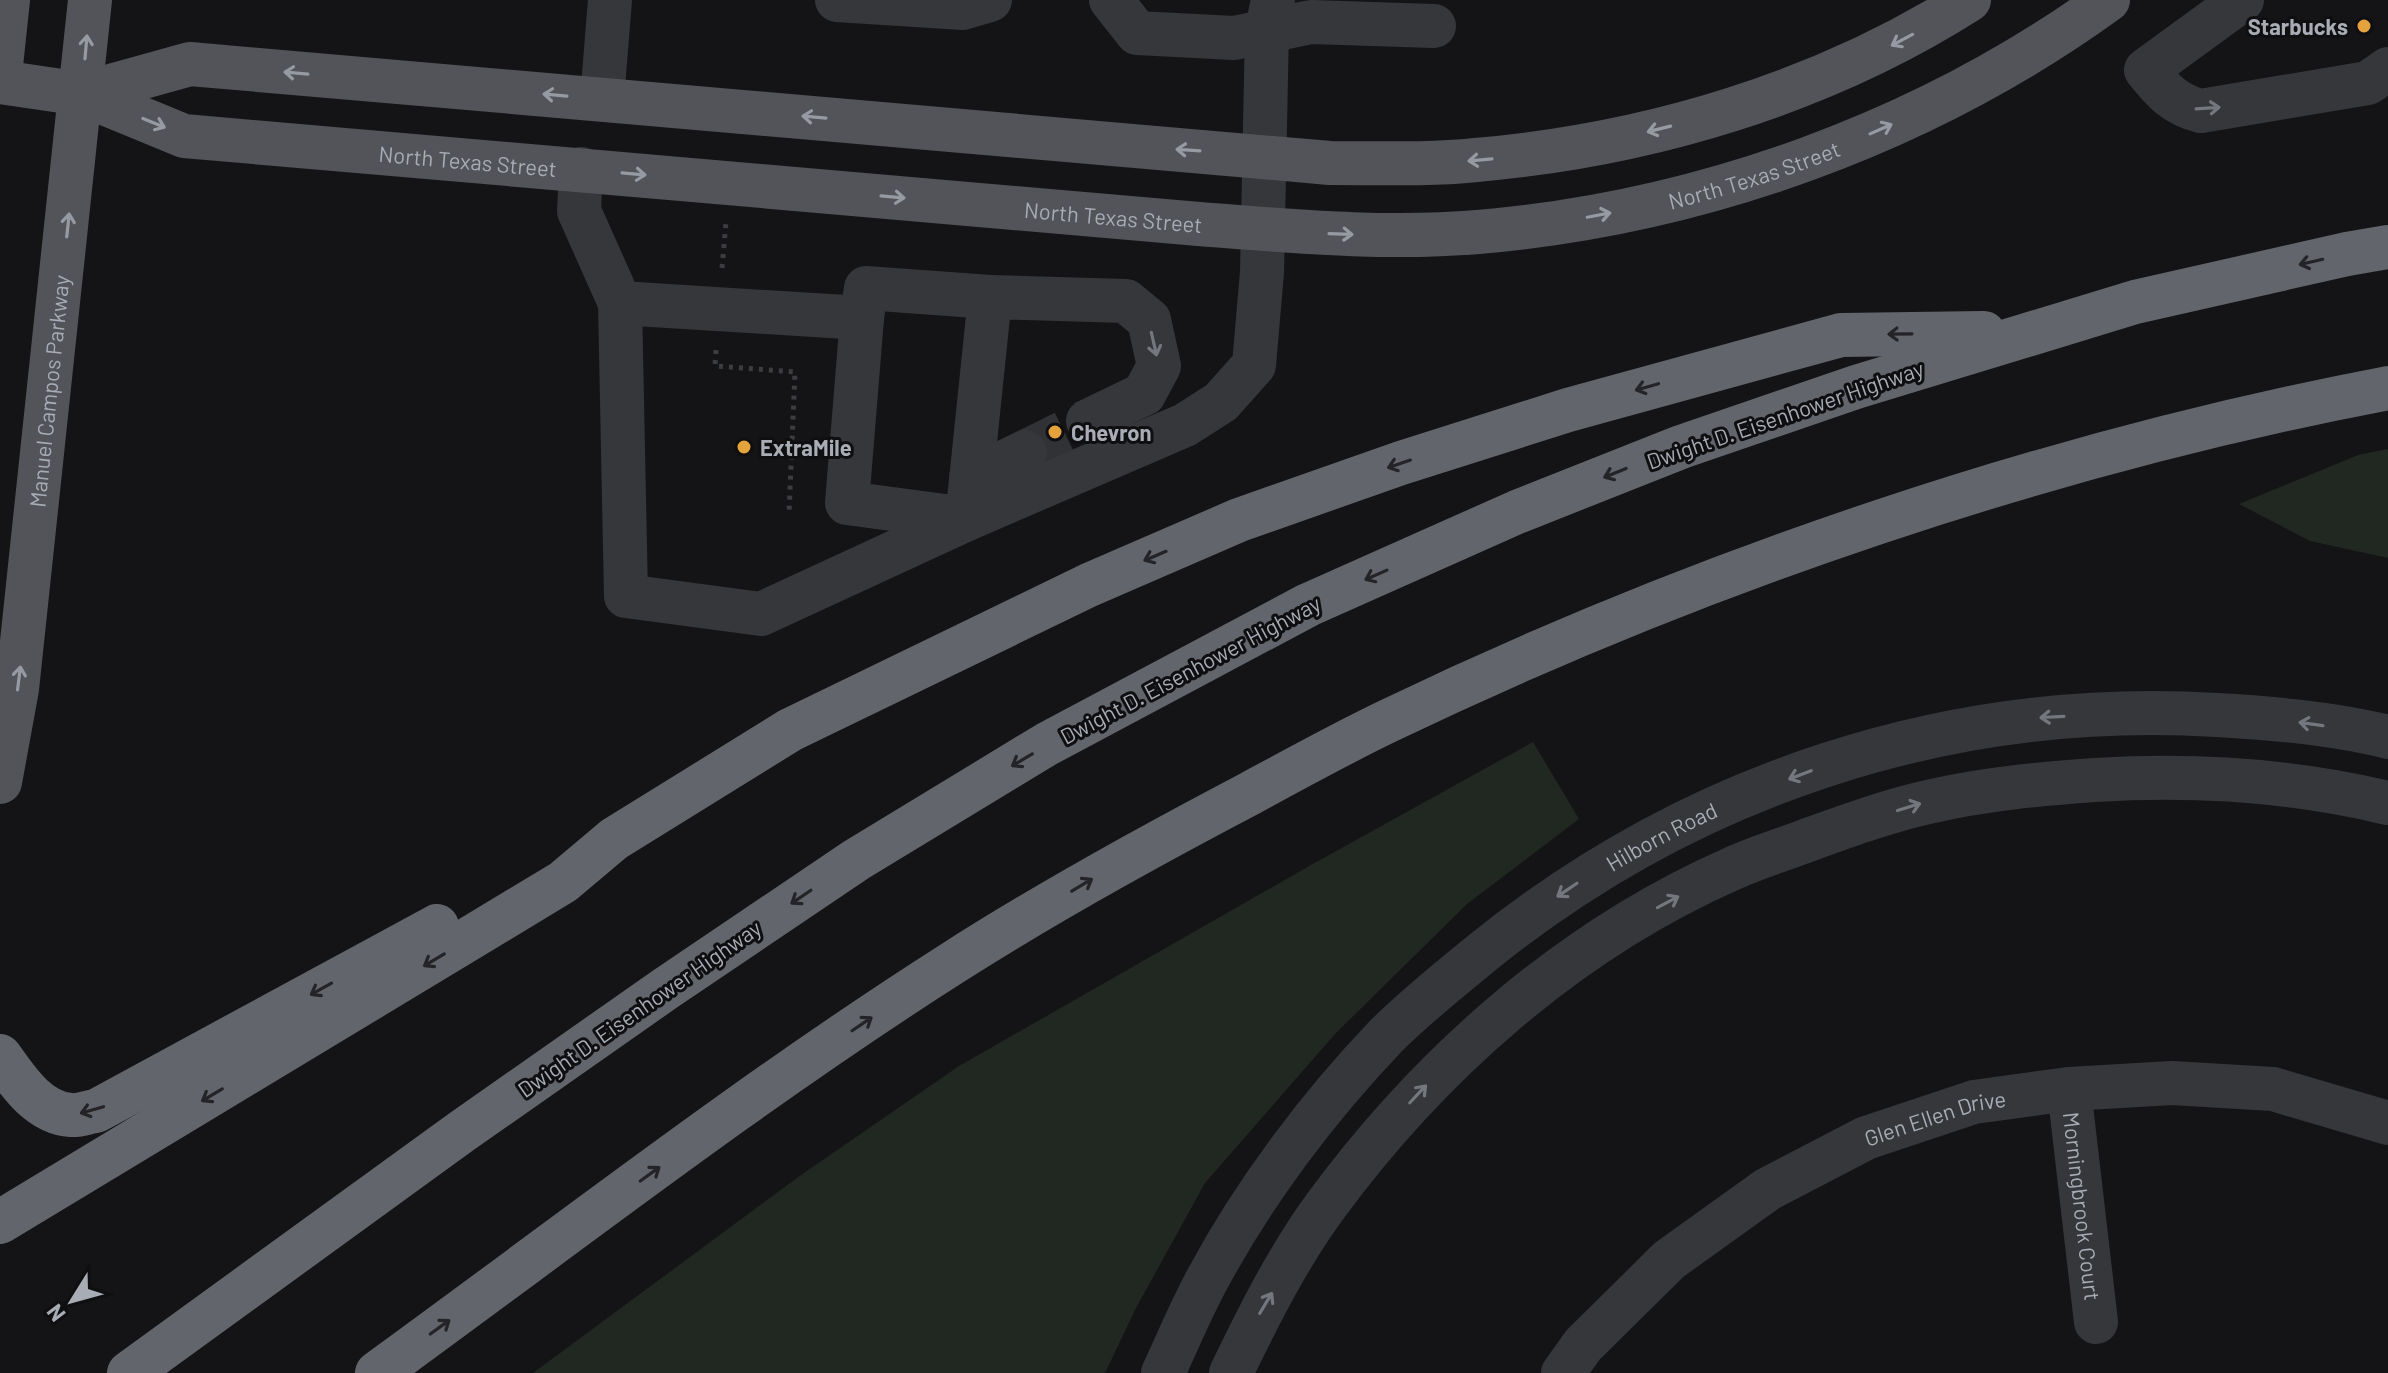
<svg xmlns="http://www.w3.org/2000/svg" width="2388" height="1373" viewBox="0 0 2388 1373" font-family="Barlow,sans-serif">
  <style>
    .green { fill: #212821 }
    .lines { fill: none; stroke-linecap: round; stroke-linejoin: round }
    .minor-tunnel { stroke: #313236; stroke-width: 44; stroke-dasharray: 44 22; stroke-linecap: butt }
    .path { stroke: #3b3d41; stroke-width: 5; stroke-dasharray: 4 6; stroke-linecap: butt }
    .minor { stroke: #35373a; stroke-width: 44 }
    .major { stroke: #525459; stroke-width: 44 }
    .highway { stroke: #62656b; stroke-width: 44 }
    .oneway { stroke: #969aa3 }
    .oneway2 { stroke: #74777e }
    .oneway3 { stroke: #242428 }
    .poi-dot { fill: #e4a33d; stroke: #0f0f11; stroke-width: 3 }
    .labels { text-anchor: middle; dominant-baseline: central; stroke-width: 6; stroke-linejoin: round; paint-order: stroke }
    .poi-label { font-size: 22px; font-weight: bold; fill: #a7acb5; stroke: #0f0f11; text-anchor: start }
    .street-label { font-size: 22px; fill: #a7acb5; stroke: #0f0f11 }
  </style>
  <rect width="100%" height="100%" fill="#141416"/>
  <g class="green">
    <polygon points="2388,449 2388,558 2310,541 2239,504 2358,455"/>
    <polygon points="1533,742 1579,819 1467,904 1335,1034 1205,1183 1136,1308 1105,1373 533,1373 801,1175 959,1066 1311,865"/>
  </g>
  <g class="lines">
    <polyline class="minor-tunnel" points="1025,452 1088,421"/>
    <g class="path">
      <polyline points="722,268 726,222"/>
      <polyline points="716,350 715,366 795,372 789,514"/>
    </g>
    <g class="minor">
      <polyline points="837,0 963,8 990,0"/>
      <polyline points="1111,0 1137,33 1234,38 1311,22 1434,26"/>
      <path d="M2242 0 2146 70C2162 90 2175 105 2201 111L2368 83 2388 69"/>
      <polyline points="602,99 610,0"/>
      <polyline points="581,169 579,211 620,303 626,596 761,614 967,519 1185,425 1221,402 1254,365 1262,272 1267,29 1273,0"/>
      <polyline points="620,303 862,318 847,503 967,519 990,297 1126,301 1149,320 1159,366 1144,394 1088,421"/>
      <polyline points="862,318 866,288 990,297"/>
      <polyline points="971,478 1025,452"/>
      <path id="s1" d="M2069 1089 2096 1322"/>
      <path id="s2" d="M1163 1373C1178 1341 1191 1309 1208 1278 1254 1192 1319 1106 1386 1036 1416 1006 1450 979 1483 952 1691 784 1949 699 2217 715 2273 718 2333 723 2388 737"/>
      <path d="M1231 1373C1258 1317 1287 1259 1324 1208 1428 1066 1567 942 1729 870 1754 858 1782 850 1808 840 1847 826 1888 811 1928 802 1984 789 2039 784 2095 780 2194 774 2292 780 2388 803"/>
      <path id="s3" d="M1563 1373 1583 1345 1669 1260 1768 1189 1866 1138 1974 1102 2069 1089 2172 1083 2273 1089 2388 1123"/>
    </g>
    <g class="major">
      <polyline points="0,75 8,0"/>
      <path id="s4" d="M0 82 82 94 184 136 1199 224C1292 231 1385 240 1478 232 1702 213 1926 132 2108 0"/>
      <path d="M82 94 190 64 1330 163C1379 163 1427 165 1476 160 1649 145 1823 93 1969 0"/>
      <path id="s5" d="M0 782 17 689 90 0"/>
    </g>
    <g class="highway">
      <path d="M0 1056C17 1080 38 1113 71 1115 79 1116 88 1112 96 1111L437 926"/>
      <polyline points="0,1222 563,882 614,839 790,730 1089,585 1239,520 1401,463 1568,410 1841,335 1984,333"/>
      <polyline points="129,1373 461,1132 665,989 856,860 1047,744 1308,605 1517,512 1681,447 1856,387 2135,302 2347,254 2388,247"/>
      <path d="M377 1373C567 1235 753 1090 951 964 1046 903 1146 848 1247 795 1293 770 1340 744 1388 721 1700 571 2047 453 2388 388"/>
    </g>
  </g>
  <defs><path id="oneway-shaft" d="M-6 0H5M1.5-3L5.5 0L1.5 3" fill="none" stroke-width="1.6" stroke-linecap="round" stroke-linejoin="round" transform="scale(2)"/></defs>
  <g class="oneway">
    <use href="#oneway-shaft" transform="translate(1902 40) rotate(152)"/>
    <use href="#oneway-shaft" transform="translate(86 47) rotate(-85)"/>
    <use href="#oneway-shaft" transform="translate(296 73) rotate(-175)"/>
    <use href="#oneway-shaft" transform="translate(555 95) rotate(-175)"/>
    <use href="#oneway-shaft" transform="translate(814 117) rotate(-175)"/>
    <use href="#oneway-shaft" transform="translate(154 123) rotate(22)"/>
    <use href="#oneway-shaft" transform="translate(1659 129) rotate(166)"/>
    <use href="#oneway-shaft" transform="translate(1881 129) rotate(-24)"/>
    <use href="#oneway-shaft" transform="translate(1188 150) rotate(-176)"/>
    <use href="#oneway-shaft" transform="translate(1480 160) rotate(175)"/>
    <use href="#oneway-shaft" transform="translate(634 174) rotate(5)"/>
    <use href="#oneway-shaft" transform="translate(893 197) rotate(5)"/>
    <use href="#oneway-shaft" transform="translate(1599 215) rotate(-11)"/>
    <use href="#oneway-shaft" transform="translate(68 225) rotate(-84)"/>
    <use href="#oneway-shaft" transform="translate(1341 234) rotate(2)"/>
    <use href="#oneway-shaft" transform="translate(19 678) rotate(-83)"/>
  </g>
  <g class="oneway2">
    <use href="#oneway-shaft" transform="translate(2208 108) rotate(-4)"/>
    <use href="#oneway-shaft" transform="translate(1154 344) rotate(77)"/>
    <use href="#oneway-shaft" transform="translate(2052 717) rotate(177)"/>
    <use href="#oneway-shaft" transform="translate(2311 724) rotate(-172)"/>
    <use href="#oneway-shaft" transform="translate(1800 775) rotate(159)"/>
    <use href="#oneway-shaft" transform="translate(1909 807) rotate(-17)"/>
    <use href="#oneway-shaft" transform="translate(1567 890) rotate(146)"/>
    <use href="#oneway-shaft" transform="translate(1668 902) rotate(-28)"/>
    <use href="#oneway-shaft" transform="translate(1418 1094) rotate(-47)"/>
    <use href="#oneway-shaft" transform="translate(1266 1303) rotate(-59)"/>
  </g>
  <g class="oneway3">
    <use href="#oneway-shaft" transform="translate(2311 262) rotate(167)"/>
    <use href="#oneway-shaft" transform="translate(1900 334) rotate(179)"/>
    <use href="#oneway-shaft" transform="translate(1647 387) rotate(164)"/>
    <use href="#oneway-shaft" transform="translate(1399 464) rotate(161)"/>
    <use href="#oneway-shaft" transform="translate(1615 473) rotate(158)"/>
    <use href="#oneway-shaft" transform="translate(1155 556) rotate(157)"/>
    <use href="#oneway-shaft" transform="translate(1376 575) rotate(156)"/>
    <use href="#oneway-shaft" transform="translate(1022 760) rotate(149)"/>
    <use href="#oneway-shaft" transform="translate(1082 885) rotate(-31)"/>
    <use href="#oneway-shaft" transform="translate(801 897) rotate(146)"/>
    <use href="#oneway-shaft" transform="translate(434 960) rotate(149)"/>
    <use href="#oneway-shaft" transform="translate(321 989) rotate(151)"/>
    <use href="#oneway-shaft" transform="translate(862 1024) rotate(-34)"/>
    <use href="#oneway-shaft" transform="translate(212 1095) rotate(149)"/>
    <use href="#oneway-shaft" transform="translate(92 1110) rotate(164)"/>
    <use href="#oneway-shaft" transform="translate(650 1174) rotate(-36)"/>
    <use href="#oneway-shaft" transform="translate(440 1327) rotate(-36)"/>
  </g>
  <g class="poi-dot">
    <circle cx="2364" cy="26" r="8"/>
    <circle cx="1055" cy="432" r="8"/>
    <circle cx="744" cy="447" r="8"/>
  </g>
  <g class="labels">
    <g class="poi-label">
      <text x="2348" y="26" text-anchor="end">Starbucks</text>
      <text x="1071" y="432">Chevron</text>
      <text x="760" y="447">ExtraMile</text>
    </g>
    <g class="street-label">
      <text stroke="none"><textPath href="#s4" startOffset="478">North Texas Street</textPath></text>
      <text stroke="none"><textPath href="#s4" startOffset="1774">North Texas Street</textPath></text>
      <text stroke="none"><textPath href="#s4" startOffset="1126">North Texas Street</textPath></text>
      <text stroke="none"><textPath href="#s5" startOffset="394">Manuel Campos Parkway</textPath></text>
      <text transform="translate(1785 414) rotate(-19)">Dwight D. Eisenhower Highway</text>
      <text transform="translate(1190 669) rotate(-28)">Dwight D. Eisenhower Highway</text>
      <text stroke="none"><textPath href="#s2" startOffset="748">Hilborn Road</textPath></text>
      <text transform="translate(639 1008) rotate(-35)">Dwight D. Eisenhower Highway</text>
      <text stroke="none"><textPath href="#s3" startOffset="460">Glen Ellen Drive</textPath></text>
      <text stroke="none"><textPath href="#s1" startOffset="118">Morningbrook Court</textPath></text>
    </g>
  </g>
  <g transform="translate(72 1301) rotate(233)" stroke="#0f0f11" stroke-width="6" paint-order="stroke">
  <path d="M0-6L14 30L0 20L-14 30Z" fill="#a7acb5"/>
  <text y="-12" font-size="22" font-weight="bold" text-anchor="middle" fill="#a7acb5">N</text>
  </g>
</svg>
